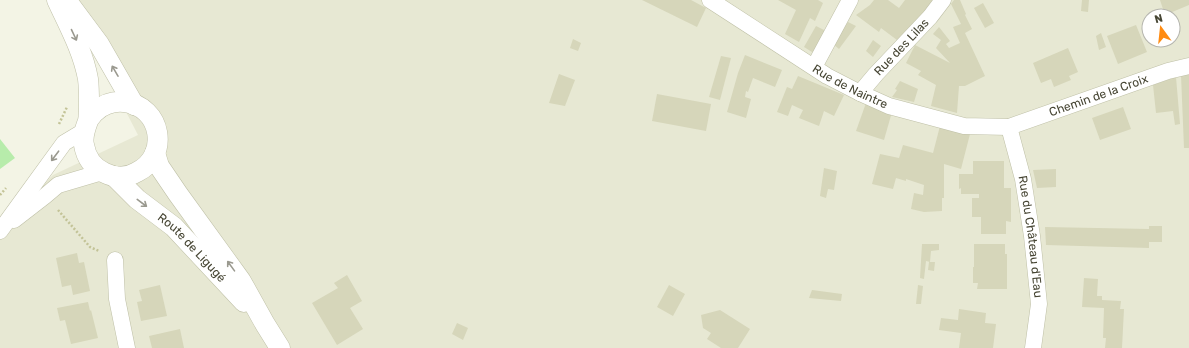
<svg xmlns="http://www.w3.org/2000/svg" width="1189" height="348" viewBox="0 0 1189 348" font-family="Rubik,sans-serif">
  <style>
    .residential { fill: #e7e8d3; fill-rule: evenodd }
    .green { fill: #b7ecab }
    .building { fill: #d6d6ba }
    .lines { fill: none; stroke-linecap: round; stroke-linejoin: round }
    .minor-casing { stroke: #bfc0a7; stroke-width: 17 }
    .tertiary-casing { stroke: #bfc0a7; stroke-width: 21 }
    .path { stroke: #c3c397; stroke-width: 2.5; stroke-dasharray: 2 2; stroke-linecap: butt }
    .minor { stroke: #fff; stroke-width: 16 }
    .tertiary { stroke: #fff; stroke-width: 20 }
    .oneway { stroke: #9a998f }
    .labels { text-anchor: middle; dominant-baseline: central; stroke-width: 3.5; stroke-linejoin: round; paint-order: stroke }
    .street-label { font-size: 12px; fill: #474634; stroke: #fff }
  </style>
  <rect width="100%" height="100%" fill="#f3f4e5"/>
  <path class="residential" d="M72 0H1189V348H0V227L53 175 138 135 93 48ZM1149 16H1173V40H1149Z"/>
  <polygon class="green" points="0,139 15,158 0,169"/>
  <g class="building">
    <polygon points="642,0 691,0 706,8 697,27"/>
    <polygon points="778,0 818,0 823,3 815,21 810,18 799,42 785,34 796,10"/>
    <polygon points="874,0 888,0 899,8 905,0 933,0 917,21 897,40 881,28 879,32 856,15 870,5"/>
    <polygon points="954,0 960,0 966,14 965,15 972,29 965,33 985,76 965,86 959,86 957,113 931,106 936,85 918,75 921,71 906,63 915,45 950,63 936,48 941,40 933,34 939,27 950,41 946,44 949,48 960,43 953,27 961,24 951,4"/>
    <polygon points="1082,0 1089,0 1088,12 1081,11"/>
    <polygon points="1160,0 1189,0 1189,5 1165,15"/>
    <polygon points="983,3 994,23 985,28 974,8"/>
    <polygon points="848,22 856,26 839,49 833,44"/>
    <polygon points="1136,25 1147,52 1118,64 1107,36"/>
    <polygon points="816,26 828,32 818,50 812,52 804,47"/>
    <polygon points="1101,33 1106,47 1099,50 1096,36"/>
    <polygon points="573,39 581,43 578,51 570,48"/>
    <polygon points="873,40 881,46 873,57 866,51"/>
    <polygon points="1068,48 1078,72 1069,76 1071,80 1054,87 1051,79 1041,83 1033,63"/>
    <polygon points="745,55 782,70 775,87 753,78 748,92 746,91 745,97 751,99 746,118 727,112 738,73"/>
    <polygon points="721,56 731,58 720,100 709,97"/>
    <polygon points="559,74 575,80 565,106 549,103"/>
    <polygon points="1189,74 1189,148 1184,148 1181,75"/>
    <polygon points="798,76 844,95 834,116 824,111 819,126 799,118 803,110 792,105 788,116 777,112 787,87 792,89"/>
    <polygon points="1176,77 1180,124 1175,125 1173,111 1156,113 1153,85"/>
    <polygon points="900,81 918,89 914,102 892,97 897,90 895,89"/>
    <polygon points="657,94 711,104 706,131 652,121"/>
    <polygon points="866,103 892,112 884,140 856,131"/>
    <polygon points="1123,107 1131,129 1100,140 1092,118"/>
    <polygon points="940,126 970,134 961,169 944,164 944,198 942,198 942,211 924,212 911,209 914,193 923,195 924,185 906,179 906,181 896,178 893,189 872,184 880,154 899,158 903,145 933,153"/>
    <polygon points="973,161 1004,161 1004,188 1011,188 1011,222 1006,221 1006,234 981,234 981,217 972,217 972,198 979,198 979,194 961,194 961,188 959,189 959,174 973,174"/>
    <polygon points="824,168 837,171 834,190 828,189 826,198 820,196"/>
    <polygon points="1056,169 1056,187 1037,188 1033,170"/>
    <polygon points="1149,226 1162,226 1162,242 1149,242 1149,248 1046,245 1045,227 1149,229"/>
    <polygon points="922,244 939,244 939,250 931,251 930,262 926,261 924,279 920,278"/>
    <polygon points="974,244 1005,244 1005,254 1007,254 1007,289 977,289 978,283 973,283 973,267 974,267"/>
    <polygon points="77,253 79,263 84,262 90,291 73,295 71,285 62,287 56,258"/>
    <polygon points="929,262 935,262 934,271 928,270"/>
    <polygon points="347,275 362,301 350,308 363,329 337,345 312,303 338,288 334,283"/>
    <polygon points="1084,278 1098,279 1097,296 1102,296 1102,300 1121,301 1120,309 1124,309 1122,348 1105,348 1106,338 1103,338 1104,308 1082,307"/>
    <polygon points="160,285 167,316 141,321 137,302 142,301 139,290"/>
    <polygon points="669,285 685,294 673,316 657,307"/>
    <polygon points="918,285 923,286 921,304 916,304"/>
    <polygon points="812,290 842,294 841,301 809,298"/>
    <polygon points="88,302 90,311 91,310 98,338 71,344 65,320 60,321 57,308"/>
    <polygon points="959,309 986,313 985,323 996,324 993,348 959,348 961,333 939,330 941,318 958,320"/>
    <polygon points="720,310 750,329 738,348 721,348 707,339 711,333 703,328 701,315"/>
    <polygon points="457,323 468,328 463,340 452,334"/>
    <polygon points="180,329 184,348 152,348 149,336"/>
  </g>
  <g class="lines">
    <defs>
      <g id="minor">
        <path id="s1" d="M710 0 827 76 860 93 889 106 964 126 1009 127 1168 71 1189 66"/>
        <polyline points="814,67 850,0"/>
        <path id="s2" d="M860 93 876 74 930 17 943 0"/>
        <path id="s3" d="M1009 127 1023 179 1032 236 1039 304 1033 348"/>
        <polyline points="14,220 45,196 58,185 102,172"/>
        <polyline points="0,231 64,143 84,131"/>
        <polyline points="115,260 117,299 127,348"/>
      </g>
      <g id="tertiary">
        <path d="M57 0C69 26 83 51 88 79 89 87 89 96 89 103 89 109 89 116 88 121 85 129 82 137 84 145 86 157 93 168 105 173 115 178 127 178 137 172 170 156 162 106 124 102 114 101 104 104 96 111 93 113 91 117 88 120"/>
        <polyline points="67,1 99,44 134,105"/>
        <polyline points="155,153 159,166 178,194 241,281 265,324 280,348"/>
        <path id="s4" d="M114 176 137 199 174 227 244 302"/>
      </g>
    </defs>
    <use href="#minor" class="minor-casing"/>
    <use href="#tertiary" class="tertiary-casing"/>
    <g class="path">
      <polyline points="59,124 67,107"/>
      <polyline points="0,195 6,188"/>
      <polyline points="58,210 90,247 99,251"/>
    </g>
    <use href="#minor" class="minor"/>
    <use href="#tertiary" class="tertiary"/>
  </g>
  <defs><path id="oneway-shaft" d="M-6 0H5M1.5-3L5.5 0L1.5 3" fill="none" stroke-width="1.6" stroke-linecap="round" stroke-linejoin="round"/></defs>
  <g class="oneway">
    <use href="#oneway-shaft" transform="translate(74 35) rotate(65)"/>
    <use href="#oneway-shaft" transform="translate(115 71) rotate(-120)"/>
    <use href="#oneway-shaft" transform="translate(55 156) rotate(127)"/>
    <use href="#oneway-shaft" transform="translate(142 203) rotate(37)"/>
    <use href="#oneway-shaft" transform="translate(231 266) rotate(-126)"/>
  </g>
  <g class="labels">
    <g class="street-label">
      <text stroke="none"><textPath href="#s2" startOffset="62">Rue des Lilas</textPath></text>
      <text stroke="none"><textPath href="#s1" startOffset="165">Rue de Naintre</textPath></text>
      <text stroke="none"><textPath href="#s1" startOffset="426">Chemin de la Croix</textPath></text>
      <text stroke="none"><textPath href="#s3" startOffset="112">Rue du Château d'Eau</textPath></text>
      <text stroke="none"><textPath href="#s4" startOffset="106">Route de Ligugé</textPath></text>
    </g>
  </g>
  <g transform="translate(1161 28) rotate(345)"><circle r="19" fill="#ffffff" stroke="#b5b5ae"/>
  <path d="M0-3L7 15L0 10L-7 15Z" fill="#ff8b11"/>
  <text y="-6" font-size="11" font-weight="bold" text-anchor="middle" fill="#474634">N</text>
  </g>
</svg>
